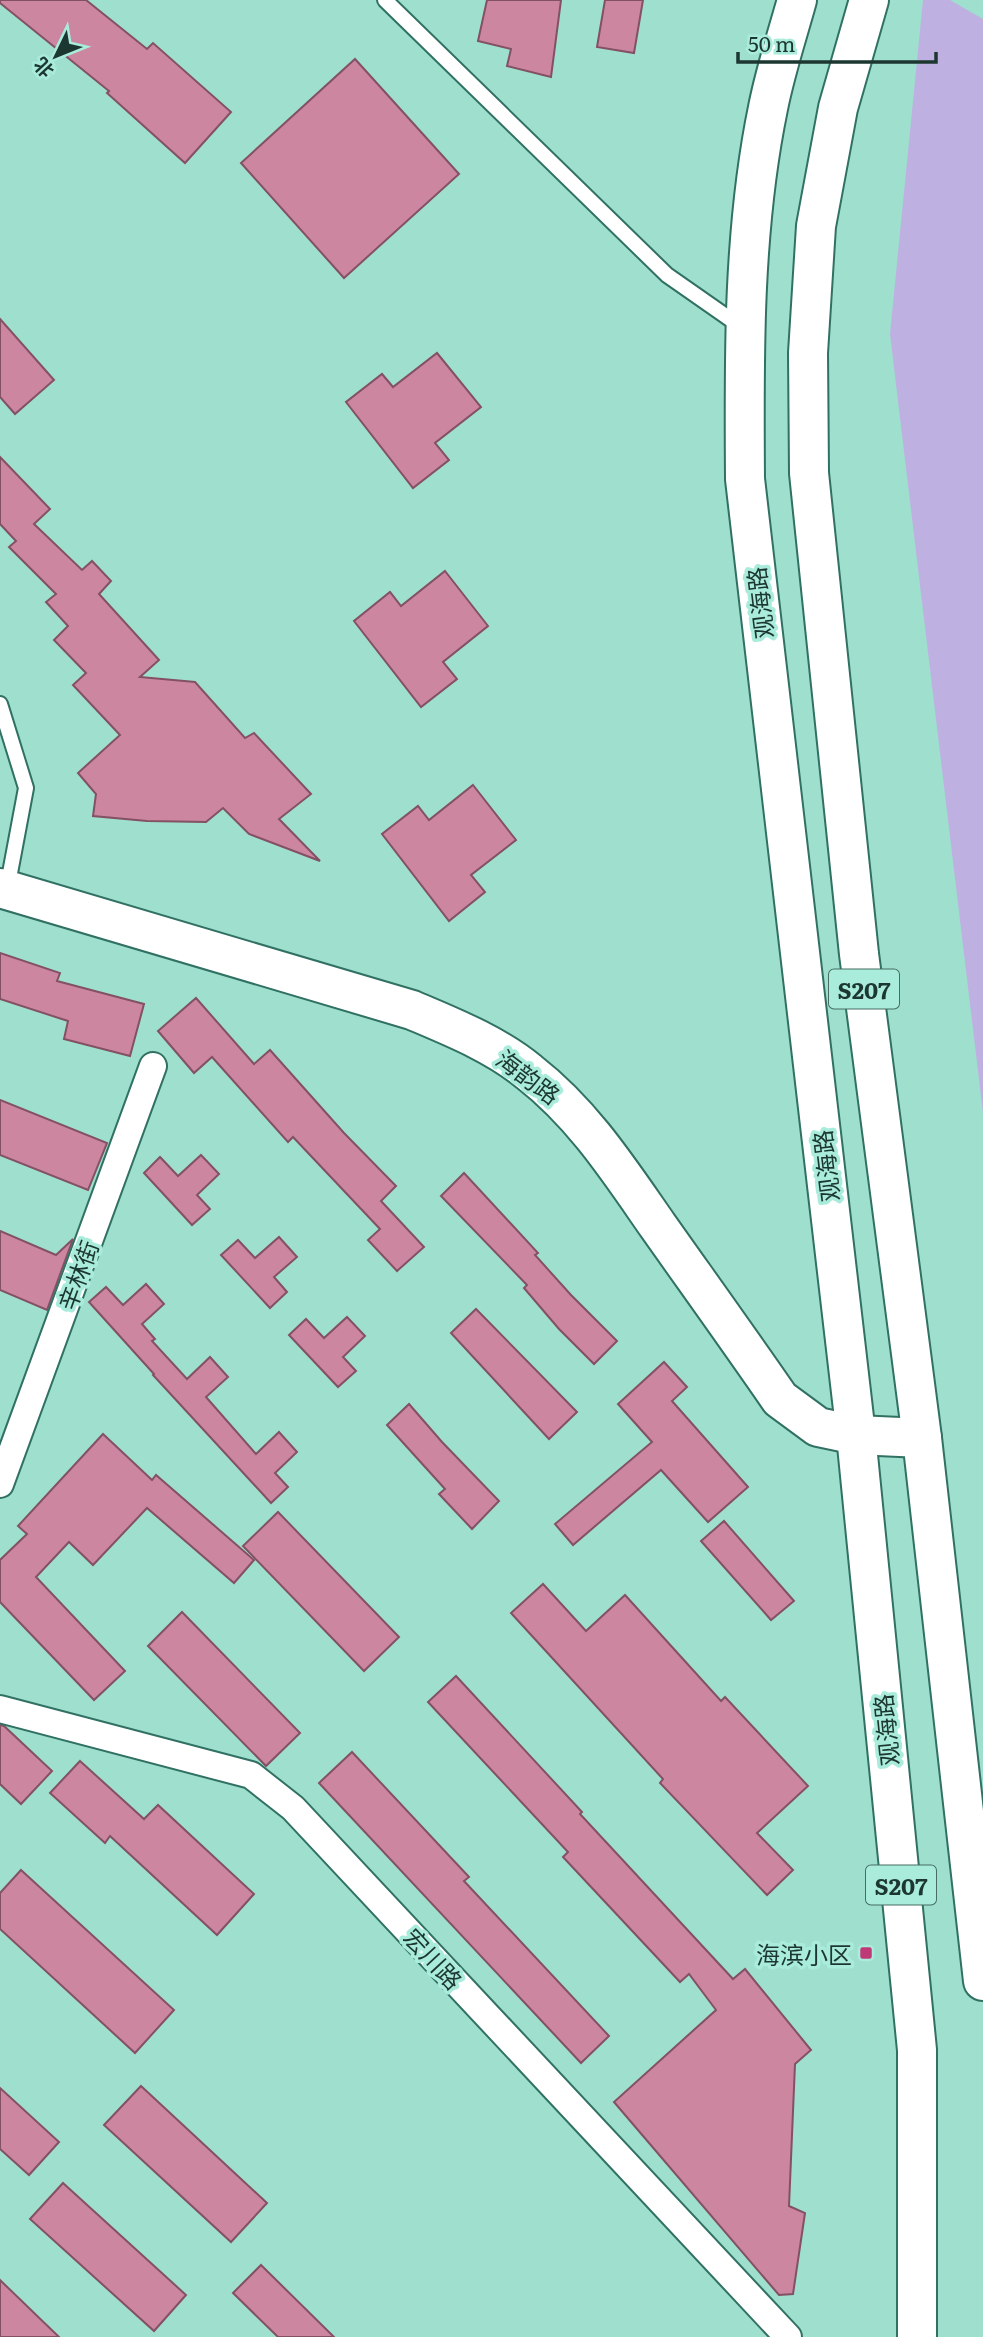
<svg xmlns="http://www.w3.org/2000/svg" width="983" height="2337" viewBox="0 0 983 2337" font-family="Literata,'Noto Sans SC',serif">
  <style>
    .green { fill: #beb1e2 }
    .building { fill: #cc869f; stroke: #835163; stroke-width: 2 }
    .lines { fill: none; stroke-linecap: round; stroke-linejoin: round }
    .lane-casing { stroke: #317163; stroke-width: 18 }
    .street-casing { stroke: #317163; stroke-width: 30 }
    .secondary-casing { stroke: #317163; stroke-width: 42 }
    .primary-casing { stroke: #317163; stroke-width: 42 }
    .lane { stroke: #fff; stroke-width: 14 }
    .street { stroke: #fff; stroke-width: 26 }
    .secondary { stroke: #fff; stroke-width: 38 }
    .primary { stroke: #fff; stroke-width: 38 }
    .poi-dot { fill: #c03977; stroke: #aaecdb; stroke-width: 2.5 }
    .labels { text-anchor: middle; dominant-baseline: central; stroke-width: 7; stroke-linejoin: round; paint-order: stroke }
    .shield { fill: #aaecdb; stroke: #476d63; stroke-width: 2 }
    .shield-label { font-size: 23px; font-weight: bold; fill: #1c3730 }
    .street-label { font-size: 24px; fill: #1c3730; stroke: #aaecdb }
    .poi-label { font-size: 24px; fill: #1c3730; stroke: #aaecdb; text-anchor: end }
  </style>
  <rect width="100%" height="100%" fill="#9edfce"/>
  <polygon class="green" points="923,0 950,0 983,19 983,1113 890,334"/>
  <g class="building">
    <polygon points="0,0 86,0 147,49 153,43 231,112 185,163 107,93 109,91 0,3"/>
    <polygon points="487,0 561,0 551,77 507,66 511,49 478,41"/>
    <polygon points="605,0 643,0 634,53 597,47"/>
    <polygon points="355,59 459,174 344,278 241,163"/>
    <polygon points="0,319 54,380 15,414 0,397"/>
    <polygon points="437,353 481,407 435,443 449,460 413,488 346,402 382,374 393,387"/>
    <polygon points="0,457 50,509 34,524 82,570 92,561 111,581 99,594 159,660 140,677 195,682 245,738 254,733 311,794 279,819 320,861 249,834 223,808 206,822 147,821 93,816 96,794 78,773 120,735 73,685 86,673 54,640 68,626 46,602 56,594 9,547 16,541 0,524"/>
    <polygon points="445,571 488,626 443,662 457,679 421,707 354,621 390,592 401,606"/>
    <polygon points="473,785 516,840 471,875 485,892 449,921 382,834 418,806 429,820"/>
    <polygon points="0,953 60,973 57,981 144,1004 130,1056 64,1039 68,1021 0,999"/>
    <polygon points="196,998 254,1064 270,1050 344,1133 396,1186 381,1201 424,1247 397,1271 368,1240 380,1229 293,1137 288,1142 212,1057 194,1073 158,1031"/>
    <polygon points="0,1100 107,1143 88,1190 0,1155"/>
    <polygon points="201,1155 219,1174 197,1195 210,1209 192,1225 144,1173 160,1157 178,1176"/>
    <polygon points="464,1173 538,1253 535,1255 571,1295 617,1341 594,1364 559,1329 524,1288 527,1285 441,1196"/>
    <polygon points="0,1231 56,1255 73,1239 47,1310 0,1290"/>
    <polygon points="279,1237 297,1257 274,1277 287,1292 270,1308 221,1255 238,1240 255,1258"/>
    <polygon points="146,1284 164,1304 142,1324 155,1339 152,1341 187,1379 210,1357 228,1377 206,1397 256,1454 279,1432 297,1452 275,1473 288,1487 271,1503 153,1375 154,1374 89,1302 106,1287 123,1305"/>
    <polygon points="476,1309 577,1412 549,1439 451,1333"/>
    <polygon points="347,1317 365,1336 343,1357 356,1371 338,1387 289,1335 306,1319 324,1338"/>
    <polygon points="664,1362 687,1387 672,1401 748,1487 708,1522 661,1470 573,1545 555,1524 652,1442 618,1404"/>
    <polygon points="409,1404 442,1442 499,1501 472,1529 439,1494 445,1489 387,1425"/>
    <polygon points="103,1434 152,1480 156,1475 254,1560 234,1583 147,1508 93,1565 69,1542 36,1577 125,1671 94,1700 0,1602 0,1560 27,1534 18,1526"/>
    <polygon points="278,1512 399,1637 364,1671 243,1546"/>
    <polygon points="724,1521 794,1601 771,1620 701,1541"/>
    <polygon points="543,1584 586,1631 625,1595 721,1701 725,1697 808,1786 757,1833 793,1870 767,1895 660,1783 663,1779 511,1613"/>
    <polygon points="182,1612 300,1733 266,1766 148,1646"/>
    <polygon points="456,1676 582,1812 580,1814 733,1979 745,1969 811,2050 795,2064 789,2206 805,2213 793,2294 779,2295 614,2102 716,2010 689,1974 680,1982 563,1857 568,1852 428,1702"/>
    <polygon points="0,1725 4,1726 52,1771 21,1804 0,1784"/>
    <polygon points="352,1752 469,1877 464,1881 609,2036 581,2063 319,1783"/>
    <polygon points="80,1761 144,1819 158,1805 254,1894 217,1935 110,1836 105,1843 50,1793"/>
    <polygon points="21,1870 174,2010 135,2053 0,1929 0,1893"/>
    <polygon points="141,2086 267,2203 231,2242 104,2125"/>
    <polygon points="0,2088 59,2142 29,2175 0,2149"/>
    <polygon points="63,2183 186,2295 154,2331 30,2219"/>
    <polygon points="261,2265 334,2337 278,2337 233,2293"/>
    <polygon points="0,2280 59,2337 0,2337"/>
  </g>
  <g class="lines">
    <defs>
      <g id="lane">
        <polyline points="385,0 667,275 740,326"/>
        <polyline points="0,704 26,788 7,889"/>
      </g>
      <g id="street">
        <polyline points="0,1484 153,1066"/>
        <polyline points="0,1709 251,1775 293,1808 788,2337"/>
      </g>
      <path id="secondary" d="M0 888 412 1010C452 1027 495 1044 529 1072 583 1114 619 1170 658 1226 699 1284 740 1341 780 1399L818 1427 856 1435 922 1438"/>
      <g id="primary">
        <path d="M797 0C787 36 775 72 768 108 743 229 744 355 745 479L856 1435 917 2050V2337"/>
        <polyline points="869,0 838,108 816,226 808,353 809,473 859,954 922,1438 983,1981"/>
      </g>
    </defs>
    <use href="#lane" class="lane-casing"/>
    <use href="#street" class="street-casing"/>
    <use href="#secondary" class="secondary-casing"/>
    <use href="#primary" class="primary-casing"/>
    <use href="#lane" class="lane"/>
    <use href="#street" class="street"/>
    <use href="#secondary" class="secondary"/>
    <use href="#primary" class="primary"/>
  </g>
  <rect class="poi-dot" x="859" y="1946" width="14" height="14" rx="3.5"/>
  <g class="labels">
    <g class="shield">
      <rect x="829" y="969.5" width="70" height="39" rx="5"/>
      <rect x="866" y="1865.5" width="70" height="39" rx="5"/>
    </g>
    <g class="shield-label">
      <text x="864" y="989">S207</text>
      <text x="901" y="1885">S207</text>
    </g>
    <g class="street-label">
      <text transform="translate(759 603) rotate(-97)">观海路</text>
      <text transform="translate(529 1076) rotate(37)">海韵路</text>
      <text transform="translate(825 1166) rotate(-97)">观海路</text>
      <text transform="translate(77 1275) rotate(-70)">辛林街</text>
      <text transform="translate(885 1730) rotate(-96)">观海路</text>
      <text transform="translate(434 1958) rotate(47)">宏川路</text>
    </g>
    <g class="poi-label">
      <text x="852" y="1953">海滨小区</text>
    </g>
  </g>
  <g transform="translate(56 56) rotate(227)" stroke="#aaecdb" stroke-width="5" paint-order="stroke">
  <path d="M0-5L12 26L0 18L-12 26Z" fill="#1c3730"/>
  <text y="-10" font-size="19" font-weight="bold" text-anchor="middle" fill="#1c3730">北</text>
  </g>
  <path d="M738 52v10h198v-10" fill="none" stroke="#1c3730" stroke-width="3.5"/>
  <text x="748" y="52" font-size="21" fill="#1c3730" stroke="#aaecdb" stroke-width="5" paint-order="stroke">50 m</text>
</svg>
